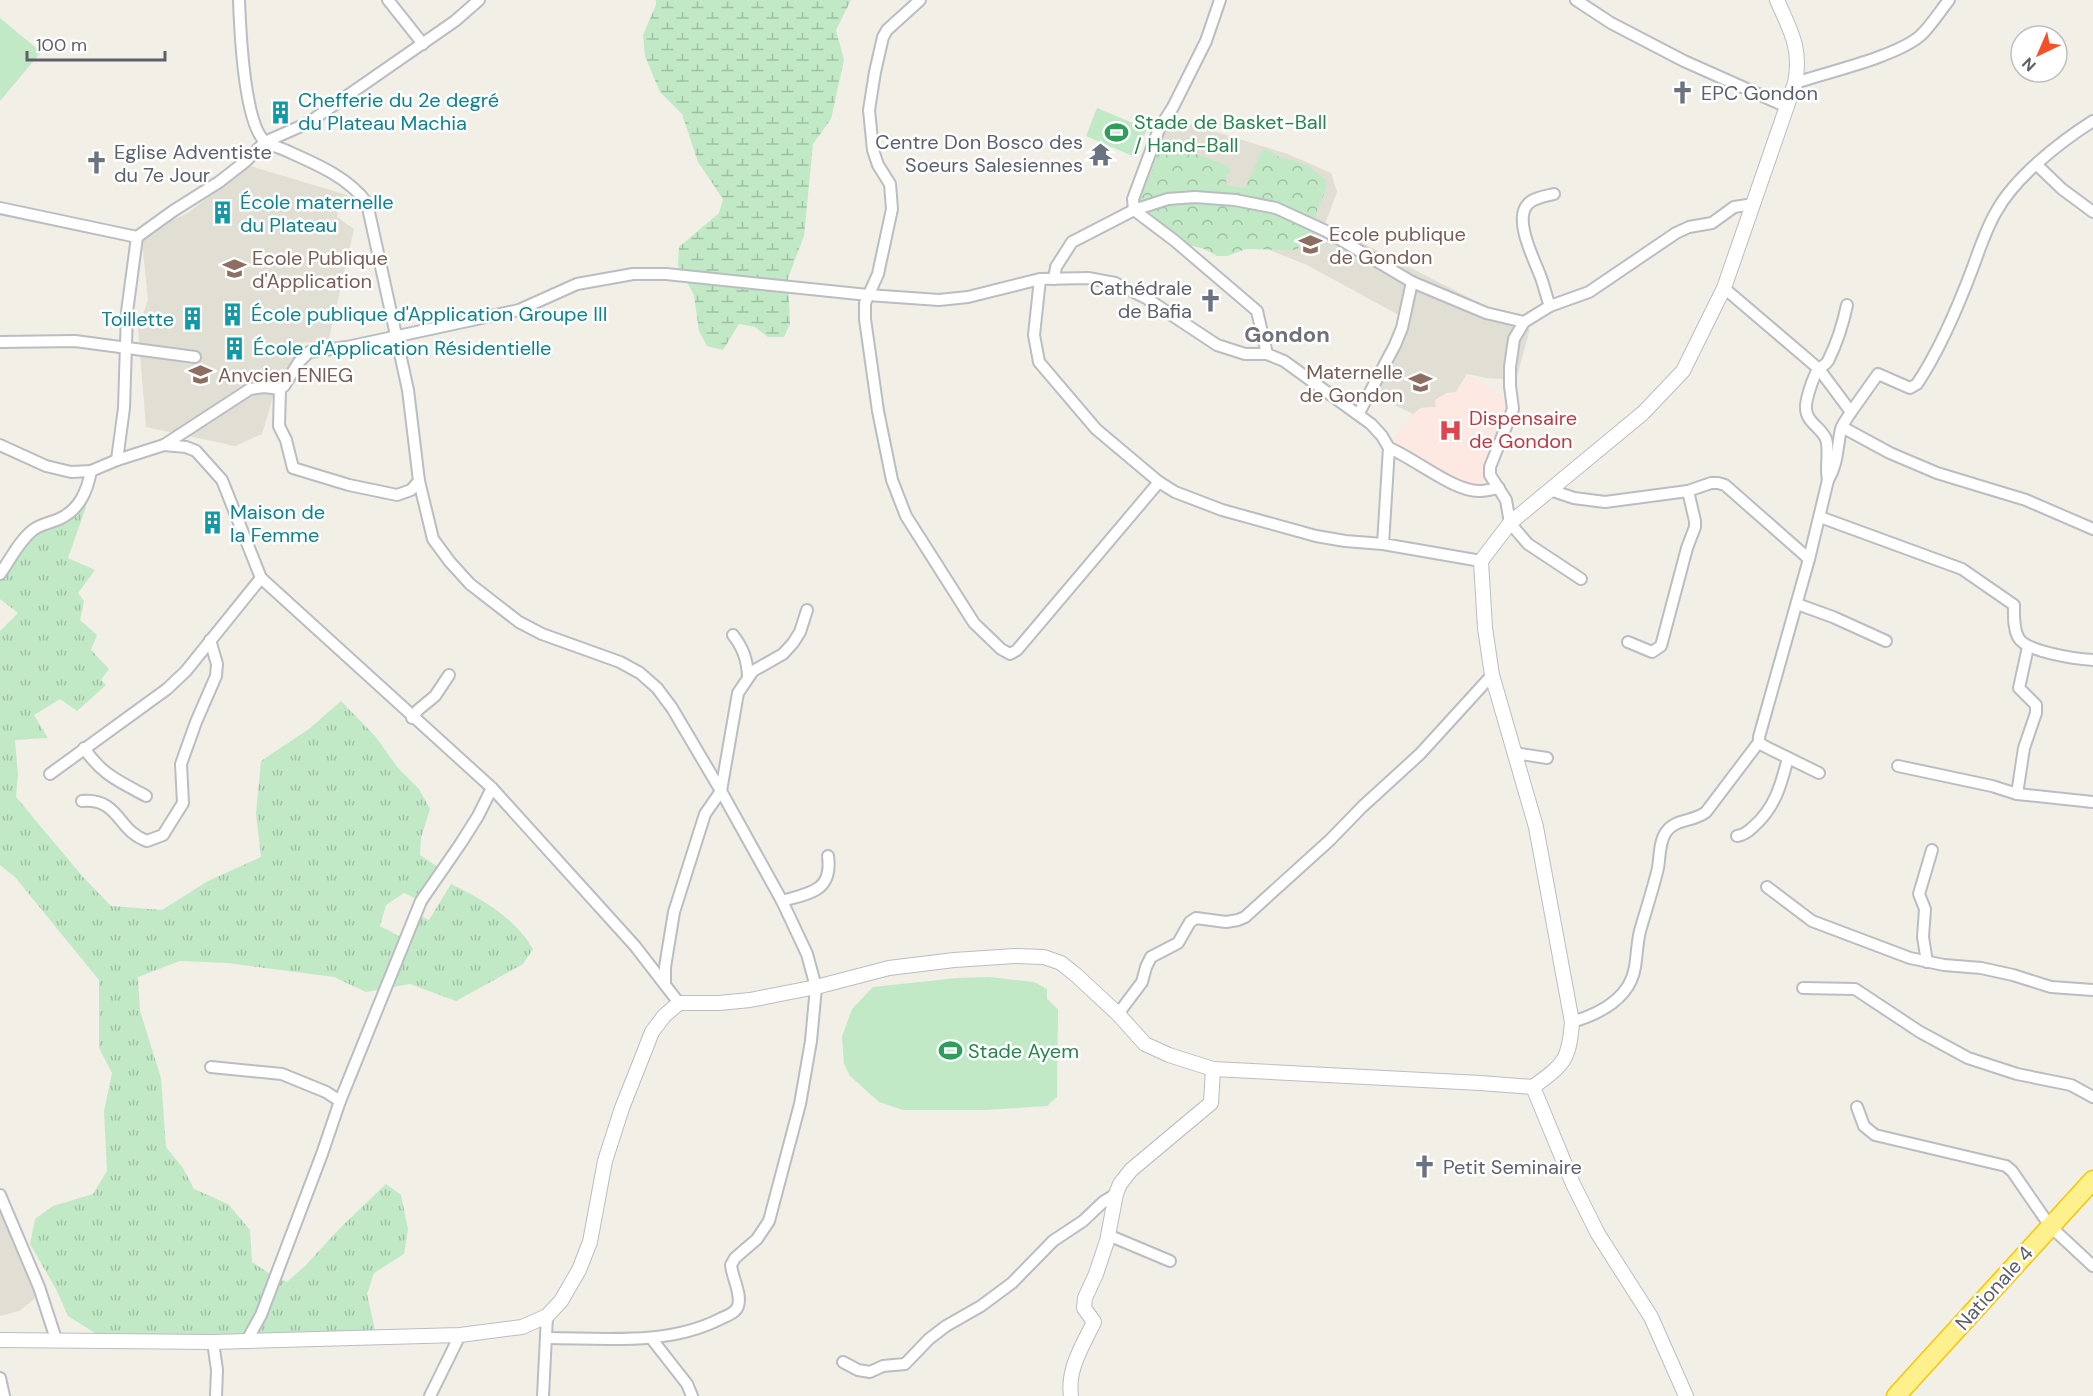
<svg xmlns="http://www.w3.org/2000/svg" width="2093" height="1396" viewBox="0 0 2093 1396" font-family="'DM Sans',sans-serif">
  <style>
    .education { fill: #e1dfd4 }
    .medical { fill: #fde8e2 }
    .grass { fill: url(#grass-tufts) }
    .wetland { fill: url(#wetland-marsh) }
    .park { fill: url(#park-crowns) }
    .pitch { fill: #c1e9c6 }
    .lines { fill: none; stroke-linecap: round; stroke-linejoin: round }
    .street-casing { stroke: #babdc2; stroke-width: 14 }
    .secondary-casing { stroke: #bbbdc4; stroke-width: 16 }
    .highway-casing { stroke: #f6c700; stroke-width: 21 }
    .street { stroke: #fff; stroke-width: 10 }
    .secondary { stroke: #fff; stroke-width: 14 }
    .highway { stroke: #fff08e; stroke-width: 18 }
    .labels { text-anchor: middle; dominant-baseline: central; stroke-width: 5; stroke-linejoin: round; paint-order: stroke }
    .worship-label { font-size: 20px; fill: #5b616d; stroke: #fff; text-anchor: start }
    .culture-label { font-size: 20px; fill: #0d838f; stroke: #fff; text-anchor: start }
    .leisure-label { font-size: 20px; fill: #27864d; stroke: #fff; text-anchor: start }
    .education-label { font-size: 20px; fill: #785e54; stroke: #fff; text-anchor: start }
    .health-label { font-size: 20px; fill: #be3a42; stroke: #fff; text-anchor: start }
    .street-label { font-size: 20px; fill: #5d6067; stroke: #fff }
    .quarter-label { font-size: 22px; font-weight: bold; fill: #6e7279; stroke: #fff }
  </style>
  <defs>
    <pattern id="grass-tufts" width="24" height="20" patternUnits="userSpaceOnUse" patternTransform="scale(1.5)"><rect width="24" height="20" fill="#c1e9c6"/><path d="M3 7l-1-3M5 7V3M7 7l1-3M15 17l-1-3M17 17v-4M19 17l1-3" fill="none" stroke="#a0c0a5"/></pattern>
    <pattern id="wetland-marsh" width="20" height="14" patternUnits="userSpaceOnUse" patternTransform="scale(1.5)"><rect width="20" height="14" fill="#c1e9c6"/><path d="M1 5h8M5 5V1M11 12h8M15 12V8" fill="none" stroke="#a0c0a5"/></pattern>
    <pattern id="park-crowns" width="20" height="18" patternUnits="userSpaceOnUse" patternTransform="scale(1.5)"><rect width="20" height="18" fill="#c1e9c6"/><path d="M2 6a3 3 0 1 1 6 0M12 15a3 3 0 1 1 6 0" fill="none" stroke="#a0c0a5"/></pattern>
  </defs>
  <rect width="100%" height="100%" fill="#f1efe6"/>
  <g class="education">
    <polygon points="1167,119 1174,119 1288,154 1331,173 1337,192 1325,224 1530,329 1516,380 1487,378 1467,374 1456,392 1436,407 1421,408 1413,414 1374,395 1406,319 1307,265 1136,197"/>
    <polygon points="250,166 347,195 346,205 339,209 337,217 354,229 328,343 303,342 294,380 277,384 262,434 235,446 146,427 138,330 148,299 142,242 160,225 186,214"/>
    <polygon points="0,1196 42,1293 19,1311 0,1316"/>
  </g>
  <polygon class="medical" points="1467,374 1509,402 1511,410 1480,490 1391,443 1413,414 1421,408 1436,407 1435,400 1446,393 1456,392"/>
  <path class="grass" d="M81 504 86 507 68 558 95 570 78 593 84 601 80 620 97 635 91 650 109 669 101 680 106 685 77 711 60 699 34 715 48 738 15 740 18 775 16 797 83 877 111 906 162 910 208 881 261 857 256 813 261 761 309 729 341 701 375 736 398 768 419 789 430 809 421 838 420 855 442 870 421 901 404 893 386 905 380 926 403 938 419 915 429 920 451 884C482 899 515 918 533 949L523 964 456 1001 410 984 366 992 334 977 228 963 180 961 138 977 140 1011 161 1078 166 1147 183 1168 194 1189 228 1204 250 1230 252 1262 270 1274 287 1282 305 1266 340 1228 386 1184 401 1195 408 1229 404 1254 374 1273 367 1294 376 1335 187 1334 152 1341 95 1333 68 1316 56 1289 30 1244 35 1219 53 1206 93 1194 107 1171 104 1111 112 1073 99 1048V980L15 877 0 865V631L18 613 0 599V577L29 537Z"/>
  <polygon class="wetland" points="656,0 851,0 836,30 844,60 831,119 813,144 804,236 788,278 790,324 784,337 768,337 755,327 739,324 723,350 707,346 699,331 694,295 678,266 679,247 719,213 723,199 698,162 682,114 660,92 645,56 643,35 656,5"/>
  <path class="park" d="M1175 146 1228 166 1230 171 1227 175 1226 185 1245 188 1262 151 1266 149 1279 157 1305 164 1326 180C1328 192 1319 202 1316 214 1315 221 1317 227 1314 234L1304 236 1300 240 1298 250 1246 249 1227 256H1217L1204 249 1189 245 1137 215 1138 200 1153 169V150L1157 148 1171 155Z"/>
  <g class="pitch">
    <polygon points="0,18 41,52 0,101"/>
    <polygon points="1097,108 1147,129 1135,157 1086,136"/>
    <polygon points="989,977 1034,982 1047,989 1047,999 1058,1009 1057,1097 1047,1106 986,1110 903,1110 879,1102 850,1076 844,1064 842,1037 852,1009 873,987 957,978"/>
  </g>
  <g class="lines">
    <defs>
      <g id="street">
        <path d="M239 0C240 28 244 127 266 142 272 146 281 148 287 151 316 164 348 177 367 203L408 390 419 481 433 539 450 562 470 584 519 622 542 634 620 662 640 673 657 688 672 708 721 791 782 901 807 954 816 987 811 1041 800 1104 769 1221 757 1239 735 1258 731 1265C732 1277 742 1294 738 1306 736 1313 726 1316 720 1319 667 1346 604 1338 546 1338"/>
        <polyline points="388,0 423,44"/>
        <polyline points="920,0 887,30 883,37 875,72 869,110 873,150 878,165 890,184 892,209 878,274 865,303 865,319 878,411 892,480 906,516 974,623 1001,649 1010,654 1017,650 1159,482"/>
        <polyline points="1220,0 1206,41 1173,107 1159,129 1133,199 1134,210 1175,241 1257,311 1267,354"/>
        <polyline points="1576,0 1611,23 1684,61 1785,106"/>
        <path d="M1795 83C1828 72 1895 57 1920 36 1931 26 1940 11 1949 0"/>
        <polyline points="2037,165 2062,189 2093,212"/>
        <polyline points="0,208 137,237"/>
        <polyline points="1040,279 1034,335 1039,362 1096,429 1159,482 1175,492 1222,510 1316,536 1345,541 1383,544"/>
        <polyline points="1054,279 1056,267 1072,242 1134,210 1168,199 1195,197 1235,200 1276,208 1326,231 1412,282 1486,313 1524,322 1550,306 1589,292 1676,233 1689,227 1712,223 1734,207 1754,204"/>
        <path d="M1724 288 1819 369 1851 412C1848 417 1843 423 1841 429 1837 447 1838 464 1828 480L1809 559 1759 737V742L1764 746 1819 773"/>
        <path d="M1550 306C1546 296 1544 285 1540 275 1534 259 1513 219 1528 204 1533 198 1546 196 1554 194"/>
        <polyline points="1524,322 1514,339 1510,367 1510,386 1513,409 1490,467 1490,475 1506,500 1510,523 1528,544 1581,579"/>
        <polyline points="0,342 75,341 195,357"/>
        <path d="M1851 412 1878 374 1910 388 1917 384C1941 348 1958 307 1973 267 1980 248 1986 229 1996 212 2015 177 2060 142 2093 121"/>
        <polyline points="1359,413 1395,345 1402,328 1412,282"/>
        <polyline points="1842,427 1890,453 1937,473 2026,500 2093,529"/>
        <polyline points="0,445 46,466 71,472 91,471 117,460 164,445 186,447 196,451 222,480 261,578 492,788 635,946 679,1003"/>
        <polyline points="164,445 250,389 264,387 280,389"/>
        <path d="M1389 448C1414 458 1454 492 1480 491 1486 491 1493 489 1499 488"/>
        <polyline points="117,460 124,408 127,312 137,237 173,211 219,182 246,161 265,142 308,123 455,21 479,0"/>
        <path d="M1828 480C1825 467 1830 451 1826 439 1821 427 1807 423 1806 409 1805 401 1813 377 1818 370 1821 366 1825 366 1828 361 1837 343 1843 324 1847 305"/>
        <polyline points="419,481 411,490 397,495 349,485 293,468 286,440 279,426 280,389 284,386 299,362 309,352 347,347 519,310 577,284 633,274 666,274 868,295 939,300 968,297 1040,279 1088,278 1115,283 1146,298 1217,345 1245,354 1267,354 1284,361 1371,424 1382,436 1389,448 1383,544 1481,561"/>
        <polyline points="1550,490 1574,498 1605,502 1688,491 1711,483 1718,483 1725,485 1809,559"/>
        <path d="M1820 517 1962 569 2014 605C2014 615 2013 627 2018 637 2025 652 2077 659 2093 660"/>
        <path d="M0 574C10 560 19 541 33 530 41 524 50 523 59 519 79 510 87 492 91 471"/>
        <polyline points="1797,604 1833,617 1886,641"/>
        <path d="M733 635C743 648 747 659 748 676"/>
        <polyline points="1628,642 1652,652 1661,646 1687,548 1695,527 1695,521 1688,491"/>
        <polyline points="412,718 418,710 435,696 449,675"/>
        <path d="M84 748C102 775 119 781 146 796"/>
        <polyline points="1514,753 1547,758"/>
        <polyline points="1898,766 1992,786 2017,794 2093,802"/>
        <polyline points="50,774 167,689 186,671 261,578"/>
        <polyline points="2017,794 2024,748 2036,713 2036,705 2019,688 2028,647"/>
        <path d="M82 801C120 798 117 831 147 841L163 835 183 803 181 764 196 722 216 676 217 664 210 640"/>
        <path d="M1737 836C1744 835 1748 832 1753 827 1775 808 1781 785 1788 758"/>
        <polyline points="1767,887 1812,921 1910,958 1944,965 1981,968 2013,975 2051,987 2093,990"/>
        <path d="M782 901C809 893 833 892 828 856"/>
        <polyline points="1927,962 1923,937 1925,909 1919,894 1932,850"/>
        <polyline points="665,984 665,967 674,912 705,814 721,791 738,693 753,671 783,654 793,643 800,632 807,610"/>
        <polyline points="1803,988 1855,989 1920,1032 1968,1058 2017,1074 2071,1085 2093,1097"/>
        <polyline points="1118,1014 1142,982 1146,967 1151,957 1178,943 1190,922 1196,918 1226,922 1238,920 1245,917 1330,840 1362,807 1420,754 1492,675"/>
        <path d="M1572 1022C1599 1014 1630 999 1635 967 1637 955 1637 943 1640 931 1646 910 1653 889 1658 868 1660 857 1659 842 1666 832 1676 818 1694 822 1706 812L1759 742"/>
        <polyline points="211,1067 282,1074 326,1092 340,1101"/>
        <polyline points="1857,1107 1864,1126 1875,1135 2006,1166 2012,1171 2050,1226 2093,1266"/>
        <polyline points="0,1195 39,1287 56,1339"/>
        <polyline points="1108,1235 1170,1261"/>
        <polyline points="651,1338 687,1384 692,1396"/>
        <polyline points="213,1342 217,1370 216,1396"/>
        <polyline points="246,1342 261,1315 322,1154 340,1101 421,901 461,843 478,816 492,788"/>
        <polyline points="843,1362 858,1370 870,1372 883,1366 905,1364 929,1339 946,1326 981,1306 1012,1283 1053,1241 1083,1221 1103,1202 1116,1194"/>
        <polyline points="0,1378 4,1396"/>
        <polyline points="430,1396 460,1335"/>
        <polyline points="543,1396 547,1316"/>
      </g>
      <g id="secondary">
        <polyline points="1533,1087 1573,1184 1598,1234 1651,1317 1686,1396"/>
        <path d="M0 1340 213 1342 460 1335 522 1327 547 1316 561 1301 579 1270 590 1242 605 1161 622 1108 645 1050 652 1032 664 1016 679 1003H719L750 1000 816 987 889 968 954 960 1015 956 1044 957 1061 963 1076 975 1118 1014 1145 1044 1169 1055 1213 1069 1480 1083 1533 1087C1564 1064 1569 1061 1572 1022L1536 827 1492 675 1485 628 1481 561 1510 523 1643 413 1683 371 1724 288 1795 83C1802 48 1790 30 1777 0"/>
        <path d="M1071 1396C1067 1369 1083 1345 1094 1322L1084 1308 1085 1298 1096 1274 1107 1241 1116 1194 1120 1184 1131 1170 1211 1103 1213 1069"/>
      </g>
      <polyline id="highway" points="1896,1396 2093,1180"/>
    </defs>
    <use href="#street" class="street-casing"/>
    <use href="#secondary" class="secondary-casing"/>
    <use href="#highway" class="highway-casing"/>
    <use href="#street" class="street"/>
    <use href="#secondary" class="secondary"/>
    <use href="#highway" class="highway"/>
  </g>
  <defs>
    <symbol id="church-bare" viewBox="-9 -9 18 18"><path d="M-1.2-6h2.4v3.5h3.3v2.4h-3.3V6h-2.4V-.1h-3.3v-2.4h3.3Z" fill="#6b7280" stroke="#fff" stroke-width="2.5" paint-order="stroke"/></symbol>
    <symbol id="building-bare" viewBox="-9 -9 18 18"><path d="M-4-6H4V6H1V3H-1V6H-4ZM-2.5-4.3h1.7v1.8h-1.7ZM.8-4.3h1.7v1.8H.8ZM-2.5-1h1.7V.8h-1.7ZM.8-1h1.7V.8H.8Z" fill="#0f9aa8" stroke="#fff" stroke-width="2.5" paint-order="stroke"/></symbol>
    <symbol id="stadium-bare" viewBox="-9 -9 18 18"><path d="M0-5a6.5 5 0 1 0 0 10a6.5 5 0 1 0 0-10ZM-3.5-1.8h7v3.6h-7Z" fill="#2e9e5b" stroke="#fff" stroke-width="2.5" paint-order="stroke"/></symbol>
    <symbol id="temple-bare" viewBox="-9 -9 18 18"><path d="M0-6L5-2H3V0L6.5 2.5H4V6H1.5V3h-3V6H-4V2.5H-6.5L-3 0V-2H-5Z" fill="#6b7280" stroke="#fff" stroke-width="2.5" paint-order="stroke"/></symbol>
    <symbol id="school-bare" viewBox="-9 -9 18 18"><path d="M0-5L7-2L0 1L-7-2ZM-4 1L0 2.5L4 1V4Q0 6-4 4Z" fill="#8d6e63" stroke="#fff" stroke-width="2.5" paint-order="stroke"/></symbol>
    <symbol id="university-bare" viewBox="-9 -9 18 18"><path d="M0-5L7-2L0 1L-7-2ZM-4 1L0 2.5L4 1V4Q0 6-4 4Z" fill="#8d6e63" stroke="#fff" stroke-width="2.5" paint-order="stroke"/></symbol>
    <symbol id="hospital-bare" viewBox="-9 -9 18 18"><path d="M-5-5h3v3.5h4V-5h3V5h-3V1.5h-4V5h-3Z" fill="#e0444e" stroke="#fff" stroke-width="2.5" paint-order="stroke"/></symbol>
  </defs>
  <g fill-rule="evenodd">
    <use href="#church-bare" x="1666" y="76" width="33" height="33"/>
    <use href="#building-bare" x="264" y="96" width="33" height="33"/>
    <use href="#stadium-bare" x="1100" y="116" width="33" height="33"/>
    <use href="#temple-bare" x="1084" y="138" width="33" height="33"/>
    <use href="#church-bare" x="80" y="146" width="33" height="33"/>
    <use href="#building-bare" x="206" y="196" width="33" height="33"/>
    <use href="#school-bare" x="1294" y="228" width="33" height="33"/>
    <use href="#school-bare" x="218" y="252" width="33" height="33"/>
    <use href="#church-bare" x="1194" y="284" width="33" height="33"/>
    <use href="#building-bare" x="216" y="298" width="33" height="33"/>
    <use href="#building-bare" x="176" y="302" width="33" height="33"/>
    <use href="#building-bare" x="218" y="332" width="33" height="33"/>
    <use href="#university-bare" x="184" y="358" width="33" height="33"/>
    <use href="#school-bare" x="1404" y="366" width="33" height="33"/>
    <use href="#hospital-bare" x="1434" y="414" width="33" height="33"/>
    <use href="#building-bare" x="196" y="506" width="33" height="33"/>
    <use href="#stadium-bare" x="934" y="1034" width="33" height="33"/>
    <use href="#church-bare" x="1408" y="1150" width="33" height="33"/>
  </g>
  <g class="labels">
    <g class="worship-label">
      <text x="1701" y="93">EPC Gondon</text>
      <text x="1083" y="142" text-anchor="end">Centre Don Bosco des<tspan x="1083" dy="23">Soeurs Salesiennes</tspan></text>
      <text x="114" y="152">Eglise Adventiste<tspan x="114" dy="23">du 7e Jour</tspan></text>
      <text x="1192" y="288" text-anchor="end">Cathédrale<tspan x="1192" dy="23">de Bafia</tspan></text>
      <text x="1443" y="1167">Petit Seminaire</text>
    </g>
    <g class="culture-label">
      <text x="298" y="100">Chefferie du 2e degré<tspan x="298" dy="23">du Plateau Machia</tspan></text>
      <text x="240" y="202">École maternelle<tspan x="240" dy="23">du Plateau</tspan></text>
      <text x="251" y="314">École publique d'Application Groupe III</text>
      <text x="174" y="319" text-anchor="end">Toillette</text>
      <text x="253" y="348">École d'Application Résidentielle</text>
      <text x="230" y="512">Maison de<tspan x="230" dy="23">la Femme</tspan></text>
    </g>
    <g class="leisure-label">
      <text x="1134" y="122">Stade de Basket-Ball<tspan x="1134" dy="23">/ Hand-Ball</tspan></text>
      <text x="968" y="1051">Stade Ayem</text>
    </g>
    <g class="education-label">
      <text x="1329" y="234">Ecole publique<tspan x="1329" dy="23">de Gondon</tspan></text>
      <text x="252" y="258">Ecole Publique<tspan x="252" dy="23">d'Application</tspan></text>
      <text x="1403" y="372" text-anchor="end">Maternelle<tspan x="1403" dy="23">de Gondon</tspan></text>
      <text x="218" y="375">Anvcien ENIEG</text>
    </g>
    <g class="health-label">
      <text x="1469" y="418">Dispensaire<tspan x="1469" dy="23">de Gondon</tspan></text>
    </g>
    <g class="street-label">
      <text transform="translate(1994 1288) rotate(-48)">Nationale 4</text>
    </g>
    <g class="quarter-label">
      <text x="1287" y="334">Gondon</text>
    </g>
  </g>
  <g transform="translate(2039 54) rotate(224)"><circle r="28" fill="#ffffff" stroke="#bebfc2" stroke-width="1.5"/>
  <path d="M0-4.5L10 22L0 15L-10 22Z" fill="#f55027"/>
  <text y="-9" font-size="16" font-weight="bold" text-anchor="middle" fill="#5d6067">N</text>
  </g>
  <path d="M27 51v9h138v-9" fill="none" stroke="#5d6067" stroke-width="3"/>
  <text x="36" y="51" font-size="18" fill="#5d6067" stroke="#ffffff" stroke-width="4.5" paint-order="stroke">100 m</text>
</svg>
